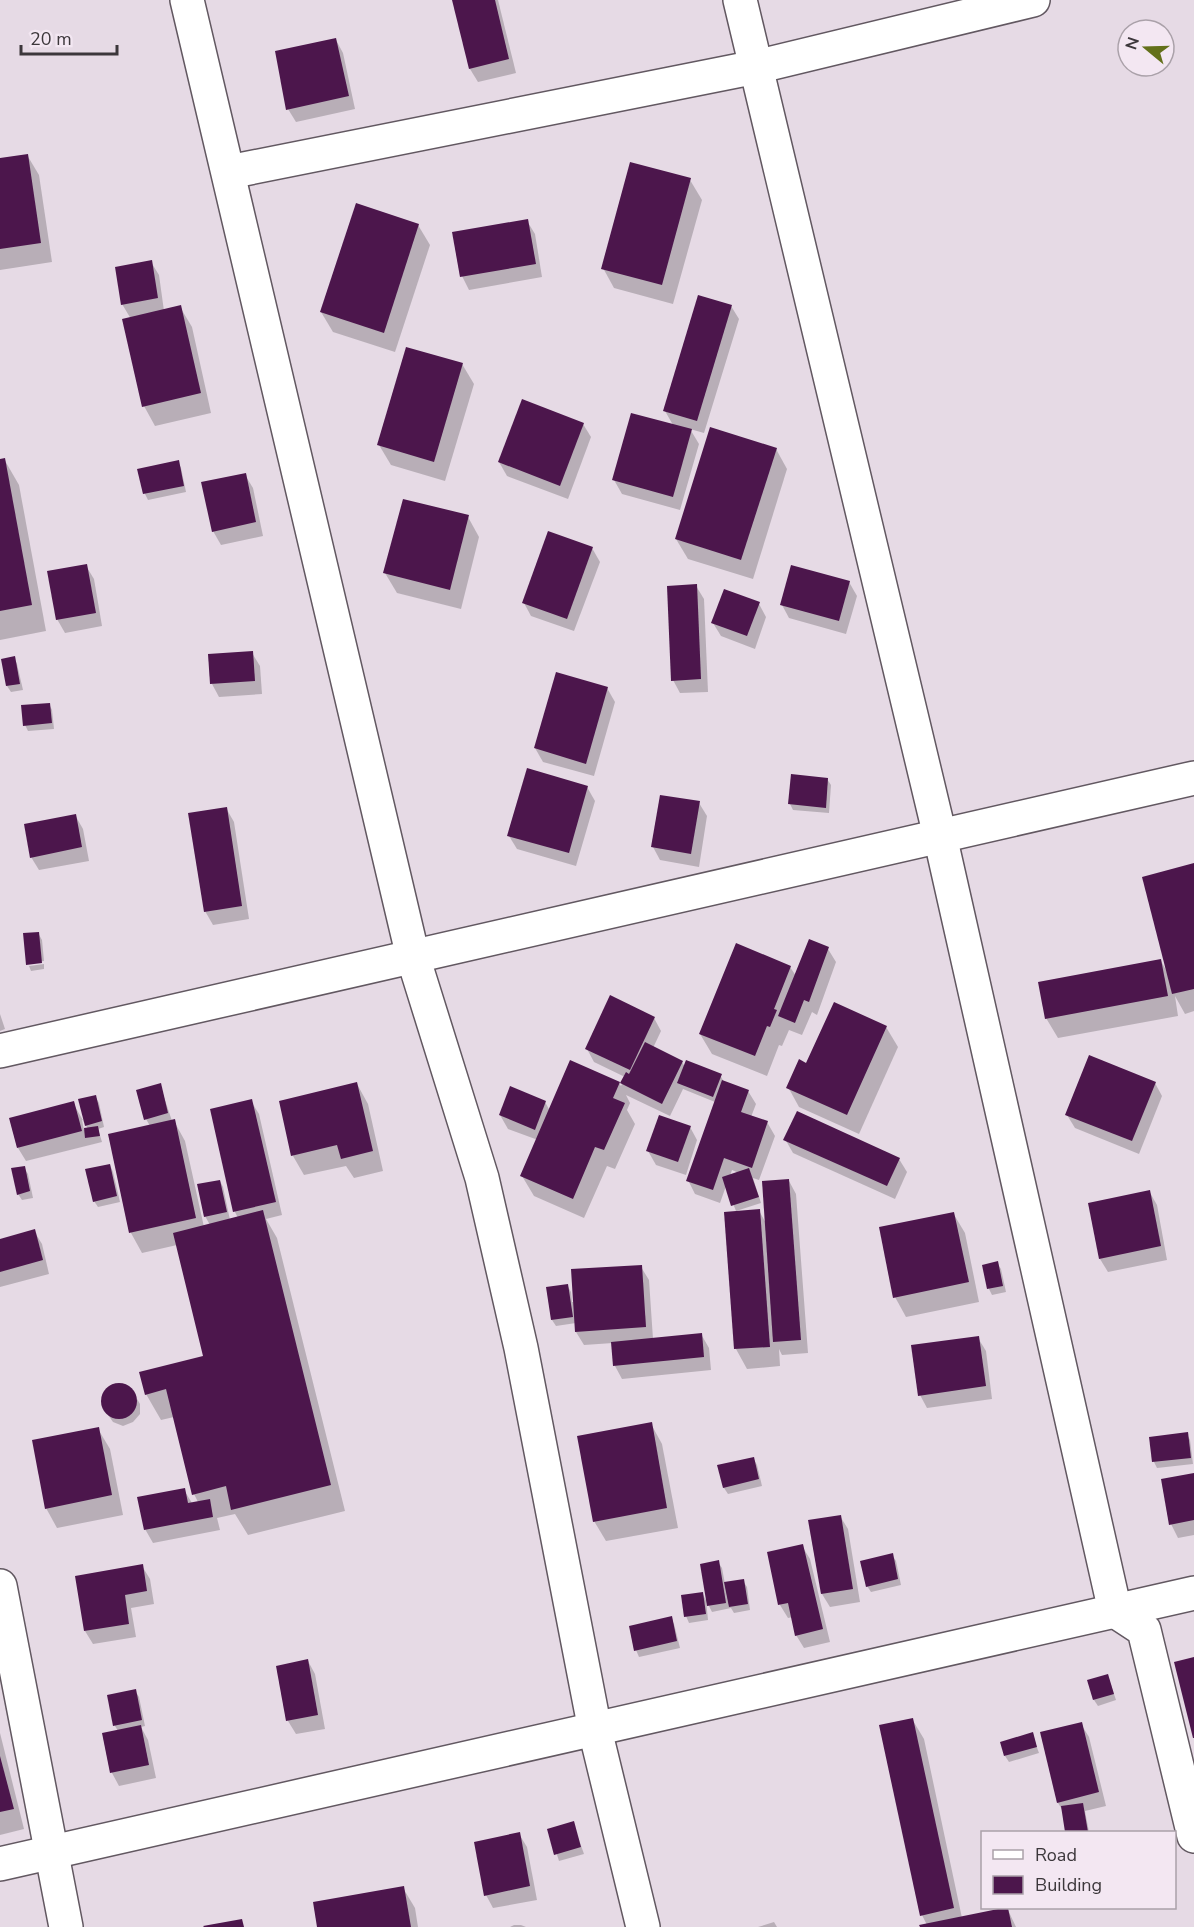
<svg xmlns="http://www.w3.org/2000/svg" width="1194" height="1927" viewBox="0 0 1194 1927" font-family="'Nunito Sans',sans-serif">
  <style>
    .shadow { fill: #0003; fill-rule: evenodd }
    .building { fill: #4c164c }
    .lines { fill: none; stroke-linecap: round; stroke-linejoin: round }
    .minor-casing { stroke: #625861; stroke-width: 36 }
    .minor { stroke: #fff; stroke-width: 33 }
  </style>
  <rect width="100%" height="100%" fill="#e6dae5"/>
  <g class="shadow">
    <polygon points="454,0 498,0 516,73 478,82 470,69"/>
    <polygon points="336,40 343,53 355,109 296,122 288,109"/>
    <polygon points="27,155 39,175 52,262 0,270 0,159"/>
    <polygon points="690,180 702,200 673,304 614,288 603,268"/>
    <polygon points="527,221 535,234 542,277 469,290 462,276"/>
    <polygon points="418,225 430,245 395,352 333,332 321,312"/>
    <polygon points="151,262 159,275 164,311 180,307 192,327 211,413 155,426 144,406 131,319 122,304"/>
    <polygon points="731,306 739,319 704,433 690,429 699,444 680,510 622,494 614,480 673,425 665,411"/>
    <polygon points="462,364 474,384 445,481 391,465 379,445"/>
    <polygon points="583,424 591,437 568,499 507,476 499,462"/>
    <polygon points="776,449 787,469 753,579 688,559 676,539"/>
    <polygon points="4,459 19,485 46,631 0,640 0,460"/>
    <polygon points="178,462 181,468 186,492 148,500 145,494 139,470"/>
    <polygon points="245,475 253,488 263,536 221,545 213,531"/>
    <polygon points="468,517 479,537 461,609 397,593 385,573"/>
    <polygon points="592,548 600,562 574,631 531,616 524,603"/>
    <polygon points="86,566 94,579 102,626 65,633 57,619"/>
    <polygon points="849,582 857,596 846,634 789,618 782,605"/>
    <polygon points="696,586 704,599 708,692 680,693 673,680"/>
    <polygon points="759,604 766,617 755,649 721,636 713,623"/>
    <polygon points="252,653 260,666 262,694 219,697 212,684"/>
    <polygon points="14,657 17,664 23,690 11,692 7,686 2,660"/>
    <polygon points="607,688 615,702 594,776 543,762 535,748"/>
    <polygon points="49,704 52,710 54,729 28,731 25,725"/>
    <polygon points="827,779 831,785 829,813 793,810 790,804"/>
    <polygon points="587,787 595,801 576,866 517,849 509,836"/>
    <polygon points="699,803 707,816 699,867 660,860 653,847"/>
    <polygon points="226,808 234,822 249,919 213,925 205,911"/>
    <polygon points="75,815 83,829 89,861 39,870 31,857"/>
    <polygon points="1194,865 1194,1011 1185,1014 1175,996 1178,1016 1058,1038 1046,1018 1161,961 1167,972"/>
    <polygon points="38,933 42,940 44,961 28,963 28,965 28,964"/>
    <polygon points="828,949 836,962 817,1015 812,1012 802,1035 789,1030 782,1046 779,1045 767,1076 712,1054 700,1034 790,967 796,976"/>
    <polygon points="44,964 44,969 31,971 29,966"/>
    <polygon points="0,1014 5,1029 0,1031"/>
    <path d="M654 1018 661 1031 653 1048 682 1062 685 1067 720 1075 724 1082 748 1091 756 1104 751 1117 767 1122 775 1136 759 1180 753 1178 761 1203 736 1211 726 1186 720 1203 695 1194 688 1180 715 1102 683 1089 670 1116 626 1095 630 1103 627 1110 635 1124 615 1169 607 1166 584 1218 534 1196 522 1176 538 1140 508 1129 500 1115 545 1102 550 1111 619 1083 621 1086 625 1077 594 1062 587 1049ZM732 1170 739 1173 730 1176Z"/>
    <polygon points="886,1027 898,1047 859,1134 799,1107 788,1087 807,1065"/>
    <polygon points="1155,1083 1162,1096 1139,1154 1075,1128 1067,1115"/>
    <polygon points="357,1084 368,1104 383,1171 354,1178 346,1166 304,1175 293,1156"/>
    <polygon points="160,1085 172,1121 174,1121 185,1141 204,1227 210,1225 205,1216 220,1181 223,1187 230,1220 238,1218 235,1212 212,1110 251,1101 259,1114 282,1215 266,1219 277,1238 345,1511 248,1535 235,1514 217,1518 220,1530 153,1543 145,1529 184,1490 192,1503 198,1502 194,1494 174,1417 161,1420 146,1394 205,1357 177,1245 142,1253 131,1233 150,1126 146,1119"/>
    <path d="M95 1096 99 1103 104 1127 98 1129 102 1142 26 1161 18 1148 73 1103 84 1122ZM82 1120H83L88 1129 84 1130Z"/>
    <polygon points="690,1127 697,1140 686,1175 656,1165 648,1151"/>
    <polygon points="785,1139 899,1159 907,1172 895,1199 793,1153"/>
    <polygon points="110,1165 113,1172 120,1202 98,1207 94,1201"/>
    <polygon points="24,1168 28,1174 33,1198 22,1200 18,1194"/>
    <polygon points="789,1181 796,1194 808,1353 782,1355 779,1349 780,1366 747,1369 736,1349 726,1213 759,1211 766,1223"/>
    <polygon points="1149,1191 1157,1205 1167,1260 1108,1272 1100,1259 1090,1204"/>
    <polygon points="953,1213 965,1233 979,1302 906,1317 895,1297"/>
    <polygon points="34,1231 42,1244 49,1274 0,1287 0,1241"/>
    <polygon points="997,1263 1001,1269 1006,1292 992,1295 989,1289 984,1266"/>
    <polygon points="641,1267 649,1280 653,1339 701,1334 709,1348 711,1370 622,1379 615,1366 613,1343 584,1345 576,1332 576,1323 556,1326 552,1320 567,1285 571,1292 572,1302 574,1302"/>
    <polygon points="978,1338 986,1351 992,1399 927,1408 920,1395"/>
    <polygon points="115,1384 123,1384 130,1387 140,1404 140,1414 133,1422 123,1426 113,1422 104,1409 102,1401 103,1394 108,1388"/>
    <polygon points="651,1424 662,1444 678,1528 606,1541 594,1521"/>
    <polygon points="98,1429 110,1449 123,1515 57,1528 46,1508"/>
    <polygon points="1187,1434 1190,1440 1193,1464 1157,1468 1154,1462 1151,1438"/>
    <polygon points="753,1458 757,1465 762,1486 728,1494 724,1488 719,1467"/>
    <polygon points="1194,1474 1194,1535 1178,1538 1171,1524"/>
    <polygon points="840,1516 848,1529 860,1602 830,1607 822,1594 810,1521"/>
    <polygon points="802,1546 810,1559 830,1642 804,1648 796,1635 793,1617 788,1618 780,1605"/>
    <polygon points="892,1555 896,1561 901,1585 871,1592 867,1586"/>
    <polygon points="718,1562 722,1568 725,1584 743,1581 747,1587 750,1610 734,1613 731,1608 712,1612 706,1600 708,1620 689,1623 686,1616 702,1593 708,1604"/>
    <polygon points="142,1566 150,1579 154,1604 131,1608 136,1637 93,1644 85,1631"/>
    <polygon points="671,1618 674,1624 680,1648 639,1657 636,1650"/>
    <polygon points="308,1661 315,1674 325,1729 296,1734 288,1721 278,1667"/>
    <polygon points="1108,1676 1116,1700 1098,1706 1094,1700"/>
    <polygon points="135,1691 139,1697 145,1726 141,1727 148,1740 156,1778 119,1786 112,1773 104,1734 118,1731 115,1726 109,1697"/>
    <polygon points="912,1719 924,1739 962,1918 1007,1908 1016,1927 921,1927 927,1925 922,1915"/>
    <polygon points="1081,1724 1089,1737 1106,1806 1085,1811 1089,1832 1067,1832 1063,1811 1058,1803"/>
    <polygon points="0,1733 24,1829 0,1835"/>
    <polygon points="1032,1734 1039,1753 1009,1762 1005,1756"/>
    <polygon points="573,1823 584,1854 559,1861 549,1830"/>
    <polygon points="519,1834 527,1847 537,1900 493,1908 486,1895"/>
    <polygon points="403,1888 415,1908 418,1927 318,1927"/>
    <polygon points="774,1922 777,1927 758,1927"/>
    <polygon points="514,1925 521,1925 526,1927 510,1927"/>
  </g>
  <g class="building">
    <polygon points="452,0 495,0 509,59 469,69"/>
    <polygon points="336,38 349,96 286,110 275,51"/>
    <polygon points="28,154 41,243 0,249 0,158"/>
    <polygon points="630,162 691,178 662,285 601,269"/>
    <polygon points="356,203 419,224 384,333 320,312"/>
    <polygon points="528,219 536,264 460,277 452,232"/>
    <polygon points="152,260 158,298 121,305 115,267"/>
    <polygon points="698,295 732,305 697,421 663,411"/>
    <polygon points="181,305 201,393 142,407 122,319"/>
    <polygon points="406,347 463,363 434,462 377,445"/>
    <polygon points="522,399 584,423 560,486 498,462"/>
    <polygon points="631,413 692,429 673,497 612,480"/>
    <polygon points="710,427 777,448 741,560 675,539"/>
    <polygon points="5,458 32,605 0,611 0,459"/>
    <polygon points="179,460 184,486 143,494 137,469"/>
    <polygon points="246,473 256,522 212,532 201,482"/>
    <polygon points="403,499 469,515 450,590 383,573"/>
    <polygon points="548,531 593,547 567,619 522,603"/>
    <polygon points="87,564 96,613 56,620 47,571"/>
    <polygon points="791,565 850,581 839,621 780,605"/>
    <polygon points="697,584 701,679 671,681 667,586"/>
    <polygon points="724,589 760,602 747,636 711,623"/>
    <polygon points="253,651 255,681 210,684 208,654"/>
    <polygon points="15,656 20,684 6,686 1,659"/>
    <polygon points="556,672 608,687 586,764 534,748"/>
    <polygon points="50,703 52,723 23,726 21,705"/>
    <polygon points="527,768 588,786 569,853 507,836"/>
    <polygon points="791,774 828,778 826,808 788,804"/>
    <polygon points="660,795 700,801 691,854 651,847"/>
    <polygon points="227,807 242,906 204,912 188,813"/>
    <polygon points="76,814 82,847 30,858 24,824"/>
    <polygon points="1194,863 1194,989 1172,994 1142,877"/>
    <polygon points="39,932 42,963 26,965 23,933"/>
    <polygon points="809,939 829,947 809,1002 804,1000 795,1023 778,1016"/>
    <polygon points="736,943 791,966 774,1009 777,1010 770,1027 767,1026 755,1056 699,1034"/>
    <polygon points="1161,959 1168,996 1045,1019 1038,982"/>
    <polygon points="610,995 655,1017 630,1070 585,1049"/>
    <polygon points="834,1002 887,1026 847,1115 786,1088 799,1059 806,1063"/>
    <polygon points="645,1042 683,1061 662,1104 620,1083 626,1072 629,1074"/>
    <polygon points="1089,1055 1156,1082 1132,1141 1065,1115"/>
    <polygon points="570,1060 620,1082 613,1098 625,1103 604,1150 595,1147 573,1199 520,1176"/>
    <polygon points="686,1060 722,1074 713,1097 677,1083"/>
    <polygon points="722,1080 749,1090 741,1112 768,1121 752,1168 724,1158 713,1190 686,1181"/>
    <polygon points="357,1082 373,1151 341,1159 337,1145 291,1156 279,1101"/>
    <polygon points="161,1083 168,1113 144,1120 136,1090"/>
    <polygon points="510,1086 546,1101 535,1130 499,1115"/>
    <polygon points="96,1095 102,1121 85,1126 78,1099"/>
    <polygon points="252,1099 276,1202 233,1212 210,1109"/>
    <polygon points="74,1101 82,1131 17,1148 9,1118"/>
    <polygon points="797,1111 900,1158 887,1186 783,1140"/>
    <polygon points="659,1115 691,1126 678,1162 646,1151"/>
    <polygon points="175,1119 196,1218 129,1233 108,1134"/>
    <polygon points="98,1126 100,1136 85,1138 84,1128"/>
    <polygon points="110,1164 117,1196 93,1202 85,1169"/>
    <polygon points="25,1166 30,1191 17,1195 11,1168"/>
    <polygon points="749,1168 759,1197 731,1206 722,1177"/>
    <polygon points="789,1179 801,1340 773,1342 762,1181"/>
    <polygon points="220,1180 227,1212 204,1217 197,1184"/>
    <polygon points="1150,1190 1161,1246 1099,1259 1088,1203"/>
    <polygon points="760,1209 770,1347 734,1349 724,1212"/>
    <polygon points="263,1210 331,1485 231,1510 226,1486 192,1495 166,1389 145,1395 139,1372 203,1356 173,1233"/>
    <polygon points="954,1212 969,1282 893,1298 879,1227"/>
    <polygon points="35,1229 43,1260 0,1272 0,1239"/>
    <polygon points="998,1261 1003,1286 987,1289 982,1265"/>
    <polygon points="642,1265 646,1327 575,1332 571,1269"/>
    <polygon points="568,1284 573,1317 551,1320 546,1287"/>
    <polygon points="702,1333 704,1357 613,1366 611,1342"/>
    <polygon points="979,1336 986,1386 918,1396 911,1345"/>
    <circle cx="119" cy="1401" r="18"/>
    <polygon points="652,1422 667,1508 593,1522 577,1436"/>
    <polygon points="99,1427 112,1495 45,1509 32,1440"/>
    <polygon points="1188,1432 1191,1458 1152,1462 1149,1437"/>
    <polygon points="754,1457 759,1479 723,1488 717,1465"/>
    <polygon points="1194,1473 1194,1520 1169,1525 1161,1479"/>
    <polygon points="185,1488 188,1503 210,1499 213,1517 144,1530 137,1497"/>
    <polygon points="841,1515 853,1589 821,1594 808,1520"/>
    <polygon points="803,1544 823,1629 795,1636 788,1603 778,1605 767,1552"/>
    <polygon points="893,1553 898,1579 866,1587 860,1561"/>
    <polygon points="719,1560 726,1603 707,1606 700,1564"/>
    <polygon points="143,1564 147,1591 125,1595 129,1624 84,1631 75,1576"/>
    <polygon points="744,1579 748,1604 729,1607 724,1582"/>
    <polygon points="703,1592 706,1614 684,1617 681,1595"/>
    <polygon points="672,1616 677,1641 634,1651 629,1626"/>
    <polygon points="1194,1657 1194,1738 1193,1738 1174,1662"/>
    <polygon points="308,1659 318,1715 286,1721 276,1666"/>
    <polygon points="1108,1674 1114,1694 1093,1700 1087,1680"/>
    <polygon points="136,1689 142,1720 113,1726 107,1695"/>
    <polygon points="913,1718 954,1908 920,1916 879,1725"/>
    <polygon points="1082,1722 1099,1792 1057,1803 1040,1732"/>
    <polygon points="141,1725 149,1765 110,1773 102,1733"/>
    <polygon points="1033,1732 1037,1747 1004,1756 1000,1742"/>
    <polygon points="0,1756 14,1809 0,1812"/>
    <polygon points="1083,1803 1088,1832 1065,1832 1061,1806"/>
    <polygon points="574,1821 581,1847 554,1855 547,1829"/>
    <polygon points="520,1832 530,1886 484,1896 474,1842"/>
    <polygon points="404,1886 411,1927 317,1927 313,1902"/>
    <polygon points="1003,1908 1008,1908 1012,1927 920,1927 919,1925"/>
    <polygon points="242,1919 244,1927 204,1927 203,1926"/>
  </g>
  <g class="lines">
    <defs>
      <g id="minor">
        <polyline points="187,0 413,957 482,1178 521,1348 595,1730 643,1927"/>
        <polyline points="740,0 940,836 1115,1611 1144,1630 1194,1836"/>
        <polyline points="229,172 756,67 1033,0"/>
        <polyline points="0,1051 1194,778"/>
        <polyline points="0,1586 66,1927"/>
        <polyline points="0,1864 1194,1593"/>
      </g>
    </defs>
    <use href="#minor" class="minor-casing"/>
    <use href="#minor" class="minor"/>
  </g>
  <rect x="981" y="1831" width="195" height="78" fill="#f3e7f2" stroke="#aaa1a9" stroke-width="1.5"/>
  <rect x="993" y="1850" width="30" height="9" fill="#ffffff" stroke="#aaa1a9" stroke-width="1.5"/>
  <text x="1035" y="1861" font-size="18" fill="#3c373b">Road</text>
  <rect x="993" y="1876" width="30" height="18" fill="#4c164c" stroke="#aaa1a9" stroke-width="1.5"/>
  <text x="1035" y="1891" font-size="18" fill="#3c373b">Building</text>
  <g transform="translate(1146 48) rotate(289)"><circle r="28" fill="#f3e7f2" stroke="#aaa1a9" stroke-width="1.5"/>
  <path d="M0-4.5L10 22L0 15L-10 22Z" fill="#63701a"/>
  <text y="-9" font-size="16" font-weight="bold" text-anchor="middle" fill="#3c373b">N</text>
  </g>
  <path d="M21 45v9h96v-9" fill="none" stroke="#3c373b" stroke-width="3"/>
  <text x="30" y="45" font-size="18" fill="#3c373b" stroke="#f3e7f2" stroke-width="4.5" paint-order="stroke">20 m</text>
</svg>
